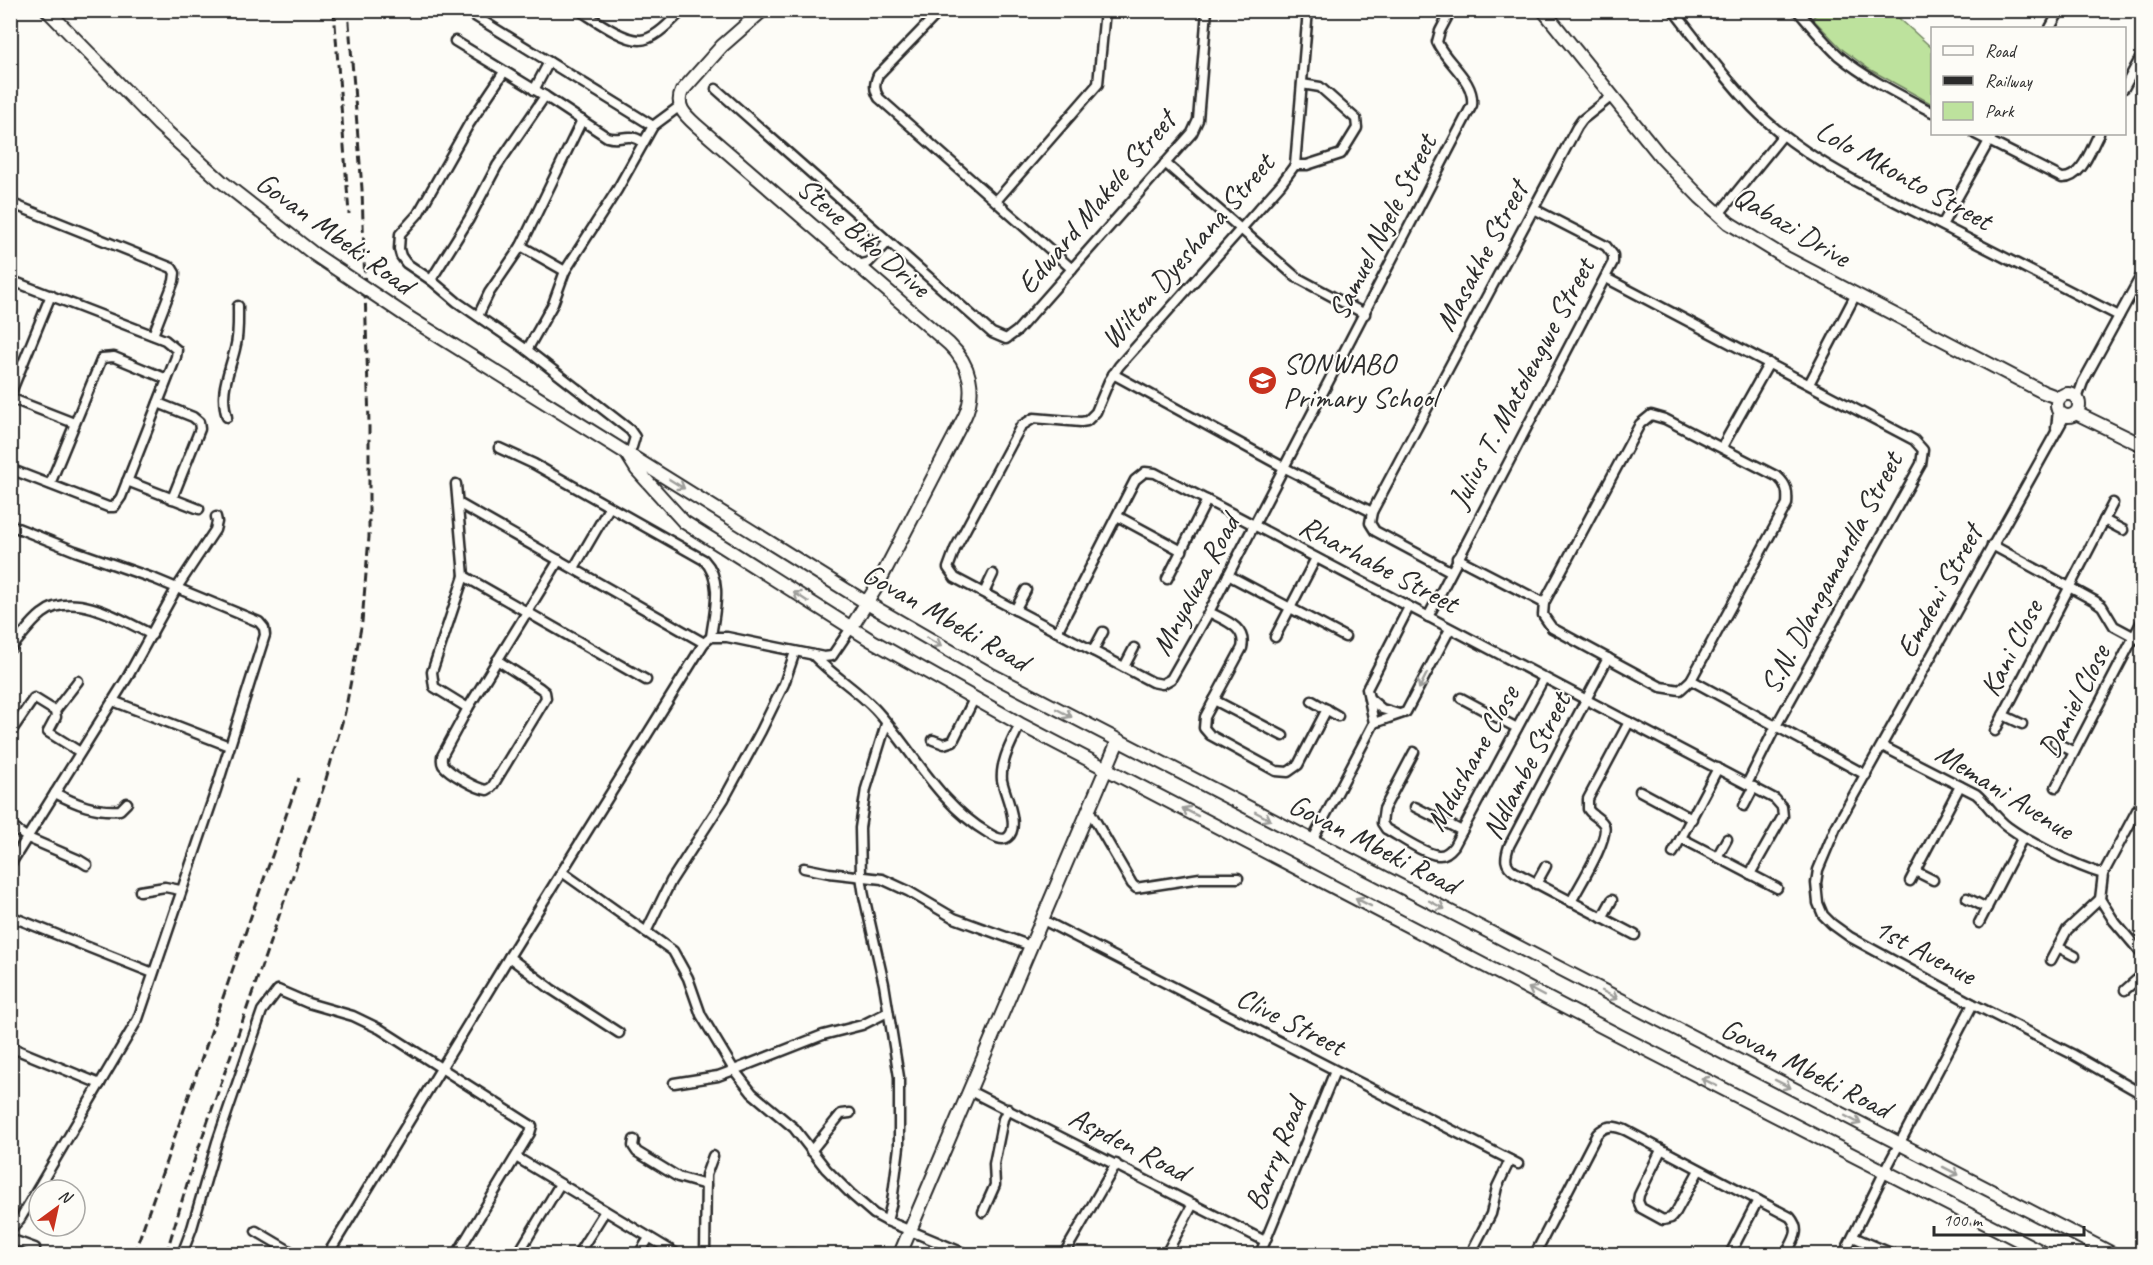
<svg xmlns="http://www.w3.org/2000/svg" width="2153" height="1265" viewBox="0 0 2153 1265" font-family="Caveat,sans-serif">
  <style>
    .green { fill: #bde29d; stroke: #748664; stroke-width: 1.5 }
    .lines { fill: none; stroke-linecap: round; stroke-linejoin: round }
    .street-casing { stroke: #2b2b2b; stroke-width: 13 }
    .secondary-casing { stroke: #2b2b2b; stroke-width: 16 }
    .street { stroke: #fdfcf7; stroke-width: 8 }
    .secondary { stroke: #fdfcf7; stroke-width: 12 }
    .rail { stroke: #2b2b2b; stroke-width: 3; stroke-dasharray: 9 4.5; stroke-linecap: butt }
    .secondary-bridge-casing { stroke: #2b2b2b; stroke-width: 16; stroke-linecap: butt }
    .secondary-bridge { stroke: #fdfcf7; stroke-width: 12 }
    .oneway { stroke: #9e9e9b }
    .labels { text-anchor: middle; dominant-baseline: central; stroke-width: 4.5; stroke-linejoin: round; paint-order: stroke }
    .street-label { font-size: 30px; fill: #2b2b2b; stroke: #fdfcf7 }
    .poi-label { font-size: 30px; fill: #2b2b2b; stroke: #fdfcf7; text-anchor: start }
  </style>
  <rect width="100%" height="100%" fill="#fdfcf7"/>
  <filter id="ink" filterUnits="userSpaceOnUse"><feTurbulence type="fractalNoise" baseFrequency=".0167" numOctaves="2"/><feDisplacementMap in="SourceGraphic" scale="12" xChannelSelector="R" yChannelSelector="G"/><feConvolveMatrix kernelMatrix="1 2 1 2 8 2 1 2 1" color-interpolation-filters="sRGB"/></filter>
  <g filter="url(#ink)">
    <polygon class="green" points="1821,11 1891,11 1932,48 1932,104 1869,69 1842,49 1812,18"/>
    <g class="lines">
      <defs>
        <g id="street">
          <polyline points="465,10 653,126 680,106"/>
          <path d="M579 10C594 19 622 40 640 40 655 40 672 20 683 10"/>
          <path d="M941 10 878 75C874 84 874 90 879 98L1072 269"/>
          <path d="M1308 10 1295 165 1281 184 1119 366 1109 381 1096 412 1087 421 1081 422 1034 418 1021 426 955 549 948 568 955 578 1152 682 1162 684 1171 679 1209 612 1472 105C1475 80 1446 63 1437 42L1440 31 1451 10"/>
          <path d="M1673 10C1699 43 1724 77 1752 107 1781 137 1816 160 1853 180L2119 316"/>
          <path d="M1797 10C1811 26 1824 42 1839 56 1867 79 1900 95 1932 112"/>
          <polyline points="2050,28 2060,10"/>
          <polyline points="455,41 545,96 497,166 469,219 431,280 406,263 401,256 399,249 400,234 418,214 469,124 504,72"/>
          <polyline points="2124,88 2142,55"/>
          <polyline points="716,89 992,333 1006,339 1017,331 1192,133 1198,120 1207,10"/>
          <polyline points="534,90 549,62"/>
          <path d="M545 96 607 137C622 142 626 131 643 142"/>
          <path d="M1975 134 2062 178C2082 179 2091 148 2099 134"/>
          <polyline points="1165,163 1296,277 1365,314"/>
          <polyline points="1295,165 1307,165 1341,154 1357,128 1356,119 1320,87 1302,84"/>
          <polyline points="996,201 1098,84 1105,10"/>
          <polyline points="10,203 172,268 175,273 174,281 153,335"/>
          <polyline points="1719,214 1783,135"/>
          <polyline points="1942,225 1993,134"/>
          <polyline points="521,246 565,271"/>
          <polyline points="858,265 869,262 888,242"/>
          <polyline points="1606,278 1914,440 1923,450 1921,464 1776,726 1747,784"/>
          <polyline points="10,280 165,340 177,350 176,357 121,497 114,507 108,507 10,469"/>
          <polyline points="431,280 457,302 527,350 553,304 565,271 617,190 653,126"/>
          <polyline points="478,316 489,293 521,246 582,120"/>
          <polyline points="527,350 630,430 635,437 632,447"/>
          <polyline points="1113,374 1285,468 1372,512"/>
          <polyline points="1809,384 1856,294"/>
          <polyline points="10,395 51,295"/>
          <polyline points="10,398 74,423"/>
          <polyline points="2077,399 2083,382 2142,274"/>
          <polyline points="158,403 193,417 199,422 200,429 172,499"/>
          <path d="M1651 415 1665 419 1778 477C1787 485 1788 492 1787 504L1691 680 1680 690 1661 687 1552 628 1543 615 1544 603 1640 424Z"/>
          <polyline points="2065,416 1836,827 1818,870 1816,883 1818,903 1823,915 1832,924 1850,937 1973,1004 2072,1054 2142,1094"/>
          <path d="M227 417C219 391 229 374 235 349 239 335 238 320 238 306"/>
          <polyline points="2056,428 2058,411"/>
          <polyline points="1722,447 1769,363"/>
          <path d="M499 448 534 464 704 560C724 581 714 612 711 637"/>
          <polyline points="127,481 199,509"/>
          <polyline points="50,484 102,358 114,357 167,379"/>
          <polyline points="456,484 464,576 432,672 434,687 468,708 559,560"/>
          <polyline points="458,503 704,643"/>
          <polyline points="1117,516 1182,551"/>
          <polyline points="2104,520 2123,530"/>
          <polyline points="10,525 75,551 155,579 259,622 264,628 265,635 216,790 138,1019 20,1219 10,1230"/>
          <polyline points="1992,545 2095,601 2102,606 2114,626 2142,641"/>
          <polyline points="1457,558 1544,603"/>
          <polyline points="574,568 609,508"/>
          <polyline points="1450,571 1375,531 1370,523 1372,512 1577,127 1582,120 1612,96"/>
          <polyline points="1228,575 1345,637"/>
          <polyline points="464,576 646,680"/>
          <polyline points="1167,579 1207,500"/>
          <polyline points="984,593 993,574"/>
          <polyline points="1015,610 1026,590"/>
          <path d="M1209 612C1224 620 1247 627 1242 648L1205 717 1204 728 1210 735 1276 771 1288 772 1298 765 1327 709"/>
          <polyline points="1428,617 1613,262 1613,255 1606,246 1534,209"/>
          <polyline points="1057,632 1135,480 1145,472 1155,473 1775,799 1782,807 1783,816 1750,874"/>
          <polyline points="1275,637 1316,558"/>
          <path d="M10 649C21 638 30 623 42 614 73 589 123 620 152 635"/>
          <polyline points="1093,651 1103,632"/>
          <path d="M813 655C832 675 856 689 875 709 913 750 937 803 988 833 993 836 1002 842 1008 837 1021 826 1004 793 1002 780 1000 761 1013 740 1020 724"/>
          <path d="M1608 658 1509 846C1505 858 1504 865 1515 872L1635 935"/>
          <polyline points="1124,667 1134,648"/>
          <polyline points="1691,680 1866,775"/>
          <polyline points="78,681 55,711 56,717 48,732 80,752"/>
          <polyline points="1369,698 1382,709 1399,714"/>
          <polyline points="1461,698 1517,728"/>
          <polyline points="1214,700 1283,736"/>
          <polyline points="113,701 229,746"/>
          <polyline points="1312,701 1338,716"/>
          <path d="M468 708 442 756C442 760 441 761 443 765 449 773 477 789 487 790L492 787 546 698 545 692 540 688 497 660"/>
          <polyline points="2003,715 2022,724"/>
          <polyline points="1374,723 1406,712 1450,629"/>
          <polyline points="886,724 866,789 860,828 861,876 864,896 884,984 899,1077 899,1147 892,1202 887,1221"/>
          <polyline points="1995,731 2113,503"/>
          <polyline points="10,733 34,698 55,711"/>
          <polyline points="933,740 944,744 953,741 974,699"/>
          <polyline points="2055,742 2074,752"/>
          <path d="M1882 746 1976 794C1988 804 1995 818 2008 827 2033 845 2074 865 2103 874"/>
          <path d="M1414 752 1384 809 1382 823 1386 829C1399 836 1424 854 1438 855 1445 856 1450 851 1454 846L1544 678"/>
          <polyline points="2056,787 2142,621"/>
          <polyline points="1640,791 1692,819"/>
          <path d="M55 793C76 804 95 812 120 810L127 803"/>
          <polyline points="2142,801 2103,874 2100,899 2114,921 2142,954"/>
          <polyline points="1744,806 1754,787"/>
          <polyline points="1415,807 1462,831"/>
          <polyline points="1088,808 1132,884 1136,888 1200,878 1238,878"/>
          <polyline points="10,826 28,838 79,860 87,865"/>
          <polyline points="1681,838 1777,888"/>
          <polyline points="1312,841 1374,723 1367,689 1409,607"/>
          <polyline points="1673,853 1718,768"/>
          <polyline points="1717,857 1727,839"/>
          <polyline points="10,865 127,678 176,589 215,530 217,522 216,517"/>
          <polyline points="804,868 829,873 882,879 908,891 954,918 1031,946"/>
          <polyline points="1915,871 1933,880"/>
          <polyline points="562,872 673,951 688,978 701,1015 734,1070 752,1093 794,1128 826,1169 852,1195 874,1214 887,1221 966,1254"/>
          <polyline points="1910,881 1960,786"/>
          <polyline points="1536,884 1546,866"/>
          <polyline points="140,891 165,887 180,890"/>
          <polyline points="1967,898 1987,908"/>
          <path d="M1571 902C1578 888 1610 838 1604 825 1601 818 1592 816 1588 809V799L1629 722"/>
          <polyline points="10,916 153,973"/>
          <polyline points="1602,918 1612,900"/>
          <polyline points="1043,920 1518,1164"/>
          <polyline points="1979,923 2023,837"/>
          <polyline points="646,932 671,881 724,799 761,731 784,684 795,652"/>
          <polyline points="2058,947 2075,956"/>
          <polyline points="509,957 551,989 619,1033"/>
          <polyline points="2051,960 2067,930 2100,899"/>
          <polyline points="2125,990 2142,975"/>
          <polyline points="10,1047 100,1084"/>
          <polyline points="674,1083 718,1076 734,1070 823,1035 862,1025 888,1012"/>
          <polyline points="970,1091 1265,1241"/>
          <polyline points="634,1140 633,1146 637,1152 678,1177 706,1185"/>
          <polyline points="1661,1150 1639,1195 1638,1201 1641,1208 1663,1220 1671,1218 1676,1212 1699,1170"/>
          <polyline points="811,1151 841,1114 850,1113"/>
          <polyline points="516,1157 677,1254"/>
          <polyline points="983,1212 995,1185 994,1164 1003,1119 1008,1109"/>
          <polyline points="256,1231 295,1254"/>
          <polyline points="1853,1237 1893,1254"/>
          <polyline points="10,1239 35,1248 34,1254"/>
          <polyline points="1474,1247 1491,1214 1497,1187 1510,1160"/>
          <polyline points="182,1254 192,1228 217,1142 262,1011 278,990 308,1003 353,1016 380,1029 532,1126 530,1133 457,1254"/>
          <polyline points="328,1254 509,957 704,643 711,637 727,637 824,657 832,656 851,628"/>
          <polyline points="518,1254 560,1184"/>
          <polyline points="578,1254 605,1211"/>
          <polyline points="639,1254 649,1238"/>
          <polyline points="705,1254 706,1175 713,1156"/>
          <polyline points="758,1254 794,1254"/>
          <polyline points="1064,1254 1116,1164"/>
          <polyline points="1166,1254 1193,1204"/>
          <polyline points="1260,1254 1335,1071"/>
          <path d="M1535 1254 1597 1134C1606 1125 1614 1125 1625 1130L1790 1217C1802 1231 1793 1240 1786 1254"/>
          <polyline points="1730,1254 1758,1200"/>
          <polyline points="1844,1254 1885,1171 1973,1004"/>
        </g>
        <g id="secondary">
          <polyline points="47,10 158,124 221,181 314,254"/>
          <path d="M763 10 722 46 682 91C675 106 685 115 696 125L949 344C970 364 977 391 964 418L877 586 851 628"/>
          <polyline points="1543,10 1662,158 1700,197 1729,223 1786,258 2043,392 2059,398"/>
          <polyline points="408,317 867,603 990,674 2113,1254"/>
          <circle cx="2068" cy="405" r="11"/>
          <polyline points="2076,413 2142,445"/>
          <polyline points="627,454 637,470 684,522 869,639 1020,724 1620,1036 2046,1254"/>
          <polyline points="900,1254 1118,741"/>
        </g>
      </defs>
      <use href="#street" class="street-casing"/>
      <use href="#secondary" class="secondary-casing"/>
      <use href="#street" class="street"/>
      <use href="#secondary" class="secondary"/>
      <g class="rail">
        <polyline points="334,10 349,214"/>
        <polyline points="134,1254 299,778"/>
        <polyline points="166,1254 193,1164 324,786 345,712 362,622 369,537 369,424 362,189 348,10"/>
      </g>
      <defs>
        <polyline id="secondary-bridge" points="314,254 408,317"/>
      </defs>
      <use href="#secondary-bridge" class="secondary-bridge-casing"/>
      <use href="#secondary-bridge" class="secondary-bridge"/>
    </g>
    <defs><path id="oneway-shaft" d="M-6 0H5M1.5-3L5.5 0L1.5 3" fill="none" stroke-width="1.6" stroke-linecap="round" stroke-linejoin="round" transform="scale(1.5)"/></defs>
    <g class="oneway">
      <use href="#oneway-shaft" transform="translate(677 484) rotate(32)"/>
      <use href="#oneway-shaft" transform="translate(801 597) rotate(-147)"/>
      <use href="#oneway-shaft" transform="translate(934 642) rotate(30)"/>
      <use href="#oneway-shaft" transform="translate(1423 681) rotate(117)"/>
      <use href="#oneway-shaft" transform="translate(1064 713) rotate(28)"/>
      <use href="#oneway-shaft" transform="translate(1190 812) rotate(-153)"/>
      <use href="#oneway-shaft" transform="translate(1263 816) rotate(28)"/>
      <use href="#oneway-shaft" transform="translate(1363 902) rotate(-153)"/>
      <use href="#oneway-shaft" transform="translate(1437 905) rotate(28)"/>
      <use href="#oneway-shaft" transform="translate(1536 992) rotate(-152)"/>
      <use href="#oneway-shaft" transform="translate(1610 995) rotate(28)"/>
      <use href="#oneway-shaft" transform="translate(1709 1082) rotate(-153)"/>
      <use href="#oneway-shaft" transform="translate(1783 1084) rotate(27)"/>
      <use href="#oneway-shaft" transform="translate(1853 1120) rotate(28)"/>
      <use href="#oneway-shaft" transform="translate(1951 1171) rotate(27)"/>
    </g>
  </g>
  <defs>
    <symbol id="school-disc" viewBox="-11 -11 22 22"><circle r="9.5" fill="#c8321e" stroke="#fdfcf7"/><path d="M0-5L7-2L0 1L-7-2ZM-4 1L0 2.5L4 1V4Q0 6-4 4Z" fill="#fff"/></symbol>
  </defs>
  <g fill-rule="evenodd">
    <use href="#school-disc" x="1246" y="364" width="33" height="33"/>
  </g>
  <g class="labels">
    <g class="street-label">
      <text transform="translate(1904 175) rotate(29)">Lolo Mkonto Street</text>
      <text transform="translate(1096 202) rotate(-50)">Edward Makele Street</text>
      <text transform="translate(1792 226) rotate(31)">Qabazi Drive</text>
      <text transform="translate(1382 227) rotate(-63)">Samuel Ngele Street</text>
      <text transform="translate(335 233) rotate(36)">Govan Mbeki Road</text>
      <text transform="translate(864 237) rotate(41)">Steve Biko Drive</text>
      <text transform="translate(1187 251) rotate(-49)">Wilton Dyeshana Street</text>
      <text transform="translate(1481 256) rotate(-62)">Masakhe Street</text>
      <text transform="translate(1521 383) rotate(-62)">Julius T. Matolengwe Street</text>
      <text transform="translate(1379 564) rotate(28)">Rharhabe Street</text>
      <text transform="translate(1831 573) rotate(-62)">S.N. Dlangamandla Street</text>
      <text transform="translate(1195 585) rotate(-62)">Mnyaluza Road</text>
      <text transform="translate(1939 591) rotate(-61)">Emdeni Street</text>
      <text transform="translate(946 617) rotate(30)">Govan Mbeki Road</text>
      <text transform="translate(2011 648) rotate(-63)">Kani Close</text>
      <text transform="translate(2074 701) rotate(-63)">Daniel Close</text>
      <text transform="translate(1472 758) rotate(-61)">Mdushane Close</text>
      <text transform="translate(1526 766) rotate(-63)">Ndlambe Street</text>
      <text transform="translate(2005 791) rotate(32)">Memani Avenue</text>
      <text transform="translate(1374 844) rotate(27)">Govan Mbeki Road</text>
      <text transform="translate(1925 951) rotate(28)">1st Avenue</text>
      <text transform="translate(1291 1021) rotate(27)">Clive Street</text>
      <text transform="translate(1806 1068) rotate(27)">Govan Mbeki Road</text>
      <text transform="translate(1129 1144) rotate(27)">Aspden Road</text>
      <text transform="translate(1275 1154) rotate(-68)">Barry Road</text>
    </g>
    <g class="poi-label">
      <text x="1283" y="363">SONWABO<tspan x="1283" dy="34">Primary School</tspan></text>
    </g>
  </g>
  <rect width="2153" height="1265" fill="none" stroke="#fdfcf7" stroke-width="36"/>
  <rect x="18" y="18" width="2117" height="1229" fill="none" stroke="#2b2b2b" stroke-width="2" filter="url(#ink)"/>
  <rect x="1931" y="27" width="195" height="108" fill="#fdfcf7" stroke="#a9a8a5" stroke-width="1.5"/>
  <rect x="1943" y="46" width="30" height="9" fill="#fdfcf7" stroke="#a9a8a5" stroke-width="1.5"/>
  <text x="1985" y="57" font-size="18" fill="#2b2b2b">Road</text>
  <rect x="1943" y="76" width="30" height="9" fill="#2b2b2b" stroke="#a9a8a5" stroke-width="1.5"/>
  <text x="1985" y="87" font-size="18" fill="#2b2b2b">Railway</text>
  <rect x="1943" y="102" width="30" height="18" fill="#bde29d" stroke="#a9a8a5" stroke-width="1.5"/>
  <text x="1985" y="117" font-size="18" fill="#2b2b2b">Park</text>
  <g transform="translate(57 1208) rotate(33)"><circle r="28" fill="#fdfcf7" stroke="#a9a8a5" stroke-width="1.5"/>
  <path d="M0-4.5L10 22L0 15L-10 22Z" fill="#c8321e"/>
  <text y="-9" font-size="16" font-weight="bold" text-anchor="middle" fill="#2b2b2b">N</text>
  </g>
  <path d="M1934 1226v9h150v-9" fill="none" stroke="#2b2b2b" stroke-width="3"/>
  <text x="1943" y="1226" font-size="18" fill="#2b2b2b" stroke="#fdfcf7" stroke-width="4.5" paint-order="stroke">100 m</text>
</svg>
